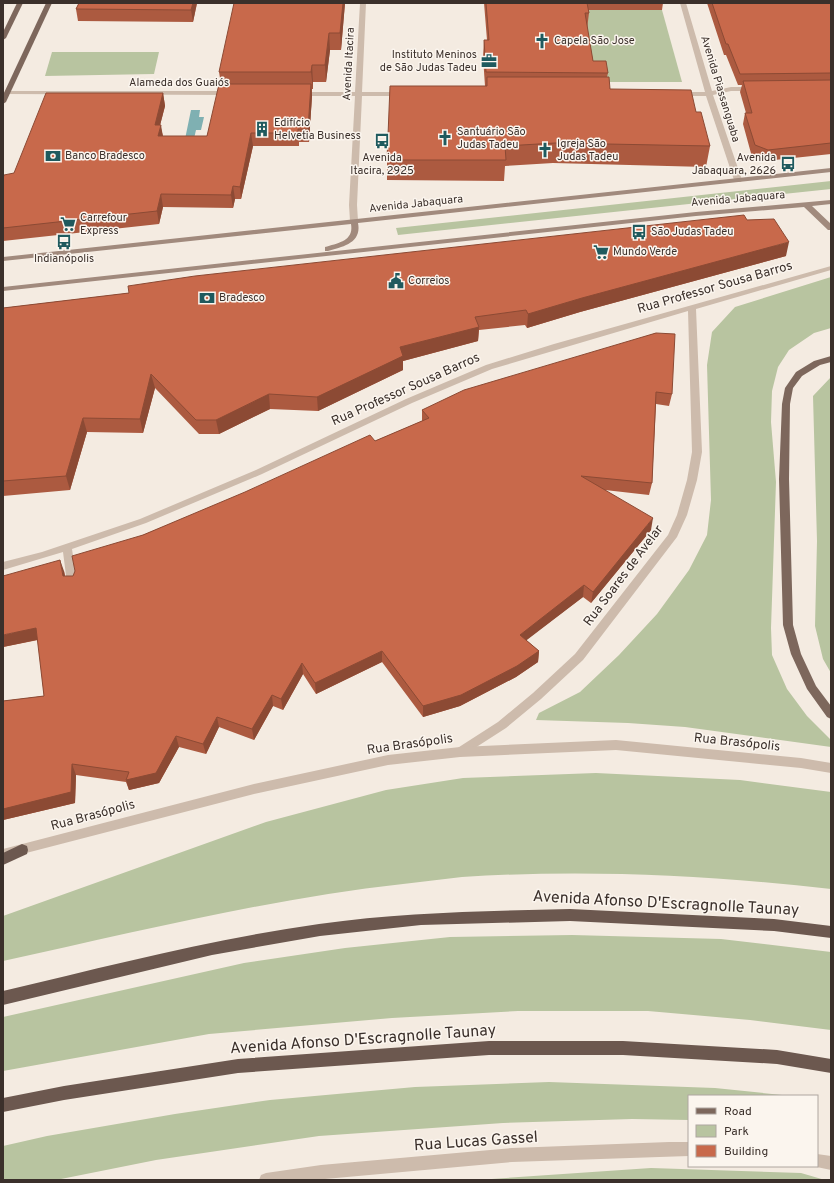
<svg xmlns="http://www.w3.org/2000/svg" width="834" height="1183" viewBox="0 0 834 1183" font-family="Overpass,sans-serif">
  <style>
    .green { fill: #b8c4a0 }
    .water { fill: #7fb0b2 }
    .lines { fill: none; stroke-linecap: round; stroke-linejoin: round }
    .minor { fill: #cdbbac; fill-rule: evenodd }
    .tertiary { fill: #cdbbac; fill-rule: evenodd }
    .secondary { fill: #a18a7d; fill-rule: evenodd }
    .primary { fill: #7d675c; fill-rule: evenodd }
    .trunk { fill: #6c584f; fill-rule: evenodd }
    .wall { fill: #ac5a40 }
    .shaded-wall { fill: #8c4a34 }
    .building { fill: #c8694b; stroke: #8c4a34 }
    .labels { text-anchor: middle; dominant-baseline: central; stroke-width: 3; stroke-linejoin: round; paint-order: stroke }
    .far-poi-label { font-size: 11px; fill: #3b302b; stroke: #fbf5ee; text-anchor: start }
    .far-street-label { font-size: 11px; fill: #3b302b; stroke: #fbf5ee }
    .street-label { font-size: 13px; fill: #3b302b; stroke: #fbf5ee }
    .near-street-label { font-size: 16px; fill: #3b302b; stroke: #fbf5ee }
  </style>
  <rect width="100%" height="100%" fill="#f4ebe1"/>
  <g class="green">
    <polygon points="578,10 662,10 682,82 592,82"/>
    <polygon points="52,52 159,52 154,74 45,76"/>
    <polygon points="831,181 831,189 398,235 396,228"/>
    <polygon points="831,277 831,328 814,333 789,350 778,367 772,391 771,422 776,482 771,628 772,655 787,689 807,716 831,740 831,747 685,727 628,723 536,720 539,713 580,692 619,655 657,614 689,570 707,535 711,500 707,365 712,332 735,307"/>
    <polygon points="831,377 831,673 823,659 815,626 817,541 813,396"/>
    <path d="M596 773 740 780 831 792V889C708 875 585 869 462 877 442 879 423 882 403 884 268 899 136 932 3 961V916L266 822 386 790 463 778Z"/>
    <polygon points="572,935 721,939 831,952 831,1030 750,1020 648,1011 518,1011 392,1018 209,1034 3,1071 3,1017 244,963 345,948 450,937"/>
    <polygon points="549,1082 715,1088 792,1096 689,1096 689,1120 632,1119 503,1123 319,1136 156,1160 56,1180 3,1180 3,1146 47,1136 175,1114 270,1100 415,1087"/>
    <polygon points="651,1168 801,1173 825,1180 477,1180"/>
  </g>
  <polygon class="water" points="191,110 200,110 199,117 204,117 201,130 196,130 193,143 184,144"/>
  <g class="lines">
    <g class="minor">
      <polygon points="360,3 366,3 362,92 403,92 406,94 403,96 362,96 357,205 358,221 354,223 350,221 349,205 355,96 299,96 296,94 299,92 355,92"/>
      <polygon points="680,3 686,3 712,91 731,87 754,87 757,89 754,91 731,91 713,95 742,180 741,182 735,182 734,180 706,96 679,96 676,94 679,92 705,92"/>
      <polygon points="5,91 229,91 232,93 229,95 7,94 5,93"/>
      <polygon points="831,266 831,270 696,309 702,452 697,480 687,515 677,537 583,660 541,699 506,728 464,755 460,757 456,755 454,752 456,749 498,722 533,693 575,654 668,535 677,515 687,480 692,452 688,311 492,369 412,403 262,474 146,523 72,549 77,583 76,586 68,586 67,583 63,552 3,570 3,562 42,552 140,519 256,470 406,399 486,365 554,344"/>
    </g>
    <g class="tertiary">
      <polygon points="616,740 801,758 831,763 831,773 801,768 616,750 460,757 388,765 254,794 3,859 3,849 254,784 388,755 460,747"/>
      <polygon points="669,1142 689,1142 689,1156 512,1162 314,1180 259,1180 261,1175 266,1173 321,1165 512,1148"/>
      <polygon points="817,1154 831,1156 831,1170 812,1166 817,1166"/>
    </g>
    <g class="secondary">
      <path d="M831 168V172L358 223C362 243 343 247 328 251H325V247C338 243 354 241 351 224L3 261V257Z"/>
      <polygon points="831,200 831,204 812,206 831,224 831,230 828,230 804,207 696,216 3,291 3,287 696,212"/>
    </g>
    <g class="primary">
      <polygon points="17,3 23,3 6,38 3,40 3,32"/>
      <polygon points="46,3 52,3 6,102 3,104 3,95"/>
      <polygon points="831,356 831,362 820,365 802,376 793,388 790,404 789,479 793,625 801,654 816,686 831,706 831,719 827,717 807,689 791,654 783,625 779,479 782,404 785,388 796,372 814,361"/>
    </g>
    <g class="trunk">
      <polygon points="22,844 27,846 28,850 27,854 3,865 3,853"/>
      <path d="M570 909 774 919 831 926V938L774 931 570 921 421 925 320 936 212 955 3 1005V991C108 966 212 939 319 924 403 912 486 911 570 909Z"/>
      <polygon points="489,1041 623,1041 777,1050 831,1059 831,1073 777,1064 623,1055 489,1055 238,1073 64,1100 3,1112 3,1098 64,1086 238,1059"/>
    </g>
  </g>
  <g class="wall">
    <polygon points="79,3 197,3 193,22 78,21 76,9"/>
    <polygon points="345,3 341,50 330,50 326,82 313,82 313,89 312,89 312,96 309,142 299,142 299,146 253,146 241,199 235,199 233,208 163,207 159,224 3,241 3,179 163,93 165,106 160,125 163,136 207,136 221,84 219,72"/>
    <polygon points="484,3 663,3 662,10 588,10 589,13 587,29 593,61 608,73 607,77 610,89 696,112 710,146 706,167 553,163 505,166 504,181 387,180 387,160 485,86 483,57 484,40 487,40"/>
    <polygon points="707,3 831,3 831,154 765,161 752,157 743,124 745,113 746,113 740,92 742,85 738,85 726,55 724,55"/>
    <polygon points="747,220 786,256 580,312 527,328 525,325 479,330 478,341 403,361 403,370 318,411 270,409 219,434 199,434 155,388 143,433 87,432 70,490 3,496 3,308"/>
    <polygon points="656,333 672,394 669,406 656,404 652,483 649,495 605,490 651,530 591,603 583,597 526,640 539,651 538,662 516,677 460,706 423,717 382,662 316,694 303,674 283,710 273,706 254,740 219,727 206,754 179,747 159,783 129,790 126,782 76,775 75,803 3,820 3,701 44,696 38,640 3,647 64,571 65,576 73,576 143,535 375,441 422,421 422,410"/>
  </g>
  <g class="shaded-wall">
    <polygon points="193,3 197,3 193,22 191,10"/>
    <polygon points="343,3 345,3 341,50 340,33"/>
    <polygon points="329,33 330,50 326,82 325,65"/>
    <polygon points="312,65 313,82 313,89 311,72"/>
    <polygon points="311,84 312,96 309,142 308,129"/>
    <polygon points="163,93 165,106 157,137 155,125"/>
    <polygon points="161,125 163,137 158,136"/>
    <polygon points="251,133 253,146 241,199 240,187"/>
    <polygon points="233,186 235,199 233,208 231,195"/>
    <polygon points="161,194 163,207 159,224 157,211"/>
    <polygon points="789,242 786,256 580,312 527,328 528,314 582,298"/>
    <polygon points="479,327 478,341 403,361 403,370 318,411 317,397 400,347"/>
    <polygon points="151,374 155,388 143,433 140,419"/>
    <polygon points="269,394 270,409 219,434 216,420"/>
    <polygon points="83,418 87,432 70,490 66,476"/>
    <polygon points="653,518 651,530 591,603 593,592"/>
    <polygon points="60,560 64,571 67,587 63,576"/>
    <polygon points="584,585 583,597 519,646 520,635"/>
    <polygon points="36,628 41,639 3,647 3,635"/>
    <polygon points="382,651 382,662 316,694 315,683"/>
    <polygon points="539,651 538,662 516,677 460,706 423,717 423,706"/>
    <polygon points="302,663 303,674 283,710 281,699"/>
    <polygon points="272,695 273,706 254,740 252,729"/>
    <polygon points="217,717 219,727 206,754 203,744"/>
    <polygon points="176,736 179,747 159,783 129,790 126,780"/>
    <polygon points="72,764 76,775 75,803 3,820 3,809"/>
  </g>
  <g class="building">
    <polygon points="79,3 193,3 191,10 76,9"/>
    <polygon points="234,3 343,3 340,33 329,33 325,65 312,65 311,72 219,72"/>
    <polygon points="486,3 587,3 589,13 585,13 593,61 606,61 608,73 486,72 484,40 489,40"/>
    <polygon points="712,3 831,3 831,73 740,74 728,44 726,44"/>
    <polygon points="487,77 609,77 610,89 691,90 696,112 701,112 710,146 555,143 505,146 506,160 387,160 390,86 487,86"/>
    <polygon points="831,80 831,143 768,150 755,145 745,113 752,113 743,81"/>
    <polygon points="219,84 311,84 308,129 298,129 298,133 251,133 240,187 233,186 231,195 161,194 157,211 3,228 3,179 4,175 14,173 46,93 163,93 155,125 161,125 158,136 207,136"/>
    <polygon points="744,215 747,220 774,219 789,242 582,298 528,314 526,310 475,317 479,327 400,347 403,356 317,397 269,394 216,420 196,420 151,374 140,419 83,418 66,476 3,481 3,308 129,293 128,286 195,276"/>
    <polygon points="656,333 675,334 672,394 656,392 652,483 581,476 653,518 593,592 584,585 520,635 539,651 517,666 461,695 423,706 382,651 315,683 302,663 281,699 272,695 252,729 217,717 203,744 176,736 156,773 126,780 129,772 72,764 71,792 3,809 3,701 44,696 36,628 3,635 3,576 60,560 63,576 73,576 75,571 72,556 143,535 245,492 370,435 375,441 429,418 422,410 464,390"/>
  </g>
  <defs>
    <symbol id="church-bare" viewBox="-9 -9 18 18"><path d="M-1.2-6h2.4v3.5h3.3v2.4h-3.3V6h-2.4V-.1h-3.3v-2.4h3.3Z" fill="#1f5a5e" stroke="#fbf5ee" stroke-width="2.5" paint-order="stroke"/></symbol>
    <symbol id="office-bare" viewBox="-9 -9 18 18"><path d="M-6-3h4V-5.5h4V-3h4V5H-6ZM-1-4.5V-3h2v-1.5ZM-6 0V1H6V0Z" fill="#1f5a5e" stroke="#fbf5ee" stroke-width="2.5" paint-order="stroke"/></symbol>
    <symbol id="building-bare" viewBox="-9 -9 18 18"><path d="M-4-6H4V6H1V3H-1V6H-4ZM-2.5-4.3h1.7v1.8h-1.7ZM.8-4.3h1.7v1.8H.8ZM-2.5-1h1.7V.8h-1.7ZM.8-1h1.7V.8H.8Z" fill="#1f5a5e" stroke="#fbf5ee" stroke-width="2.5" paint-order="stroke"/></symbol>
    <symbol id="bus-bare" viewBox="-9 -9 18 18"><path d="M-5-6H5V4H4V6H2V4H-2V6H-4V4H-5ZM-3.5-4V0h7V-4ZM-3.5 1.2v1.5H-2V1.2ZM2 1.2v1.5H3.5V1.2Z" fill="#1f5a5e" stroke="#fbf5ee" stroke-width="2.5" paint-order="stroke"/></symbol>
    <symbol id="bank-bare" viewBox="-9 -9 18 18"><path d="M-6-4H6V4H-6ZM0-2.3a2.3 2.3 0 1 0 0 4.6a2.3 2.3 0 1 0 0-4.6Z" fill="#1f5a5e" stroke="#fbf5ee" stroke-width="2.5" paint-order="stroke"/></symbol>
    <symbol id="supermarket-bare" viewBox="-9 -9 18 18"><path d="M-6-5.5h2.5l.6 2H6L4.5 2H-2.5L-4.4-4H-6ZM-1.5 3.2a1.3 1.3 0 1 0 .1 0ZM3 3.2a1.3 1.3 0 1 0 .1 0Z" fill="#1f5a5e" stroke="#fbf5ee" stroke-width="2.5" paint-order="stroke"/></symbol>
    <symbol id="civic-bare" viewBox="-9 -9 18 18"><path d="M-.6-6.5H3V-4.5H.6V-3L4-1V1h2V6H-6V1h2V-1L-.6-3ZM-1.2 2.5V6h2.4V2.5Z" fill="#1f5a5e" stroke="#fbf5ee" stroke-width="2.5" paint-order="stroke"/></symbol>
  </defs>
  <g fill-rule="evenodd">
    <use href="#church-bare" x="531" y="30" width="22" height="22"/>
    <use href="#office-bare" x="478" y="50" width="22" height="22"/>
    <use href="#building-bare" x="251" y="118" width="22" height="22"/>
    <use href="#church-bare" x="434" y="127" width="22" height="22"/>
    <use href="#bus-bare" x="371" y="130" width="22" height="22"/>
    <use href="#church-bare" x="534" y="139" width="22" height="22"/>
    <use href="#bank-bare" x="42" y="145" width="22" height="22"/>
    <use href="#bus-bare" x="777" y="153" width="22" height="22"/>
    <use href="#supermarket-bare" x="57" y="213" width="22" height="22"/>
    <use href="#bus-bare" x="628" y="221" width="22" height="22"/>
    <use href="#bus-bare" x="53" y="231" width="22" height="22"/>
    <use href="#supermarket-bare" x="590" y="241" width="22" height="22"/>
    <use href="#civic-bare" x="385" y="270" width="22" height="22"/>
    <use href="#bank-bare" x="196" y="287" width="22" height="22"/>
  </g>
  <g class="labels">
    <g class="far-poi-label">
      <text x="554" y="41">Capela São Jose</text>
      <text x="477" y="55" text-anchor="end">Instituto Meninos<tspan x="477" dy="13">de São Judas Tadeu</tspan></text>
      <text x="274" y="123">Edifício<tspan x="274" dy="13">Helvetia Business</tspan></text>
      <text x="457" y="132">Santuário São<tspan x="457" dy="13">Judas Tadeu</tspan></text>
      <text x="557" y="144">Igreja São<tspan x="557" dy="13">Judas Tadeu</tspan></text>
      <text x="65" y="156">Banco Bradesco</text>
      <text x="382" y="158" text-anchor="middle">Avenida<tspan x="382" dy="13">Itacira, 2925</tspan></text>
      <text x="776" y="158" text-anchor="end">Avenida<tspan x="776" dy="13">Jabaquara, 2626</tspan></text>
      <text x="80" y="218">Carrefour<tspan x="80" dy="13">Express</tspan></text>
      <text x="651" y="232">São Judas Tadeu</text>
      <text x="613" y="252">Mundo Verde</text>
      <text x="64" y="259" text-anchor="middle">Indianópolis</text>
      <text x="408" y="281">Correios</text>
      <text x="219" y="298">Bradesco</text>
    </g>
    <g class="far-street-label">
      <text transform="translate(349 64) rotate(-87)">Avenida Itacira</text>
      <text x="179" y="83">Alameda dos Guaiós</text>
      <text transform="translate(720 89) rotate(73)">Avenida Piassanguaba</text>
      <text transform="translate(738 199) rotate(-5)">Avenida Jabaquara</text>
      <text transform="translate(416 204) rotate(-6)">Avenida Jabaquara</text>
    </g>
    <g class="street-label">
      <text transform="translate(715 288) rotate(-16)">Rua Professor Sousa Barros</text>
      <text transform="translate(406 390) rotate(-24)">Rua Professor Sousa Barros</text>
      <text transform="translate(624 576) rotate(-53)">Rua Soares de Avelar</text>
      <text transform="translate(737 743) rotate(6)">Rua Brasópolis</text>
      <text transform="translate(410 745) rotate(-8)">Rua Brasópolis</text>
      <text transform="translate(93 816) rotate(-15)">Rua Brasópolis</text>
    </g>
    <g class="near-street-label">
      <text transform="translate(666 904) rotate(3)">Avenida Afonso D'Escragnolle Taunay</text>
      <text transform="translate(363 1040) rotate(-4)">Avenida Afonso D'Escragnolle Taunay</text>
      <text transform="translate(476 1142) rotate(-4)">Rua Lucas Gassel</text>
    </g>
  </g>
  <rect width="834" height="1183" fill="none" stroke="#3b302b" stroke-width="8"/>
  <rect x="688" y="1095" width="130" height="72" fill="#fbf5ee" stroke="#aea6a0"/>
  <rect x="696" y="1108" width="20" height="6" fill="#7d675c" stroke="#aea6a0"/>
  <text x="724" y="1115" font-size="12" fill="#3b302b">Road</text>
  <rect x="696" y="1125" width="20" height="12" fill="#b8c4a0" stroke="#aea6a0"/>
  <text x="724" y="1135" font-size="12" fill="#3b302b">Park</text>
  <rect x="696" y="1145" width="20" height="12" fill="#c8694b" stroke="#aea6a0"/>
  <text x="724" y="1155" font-size="12" fill="#3b302b">Building</text>
</svg>
